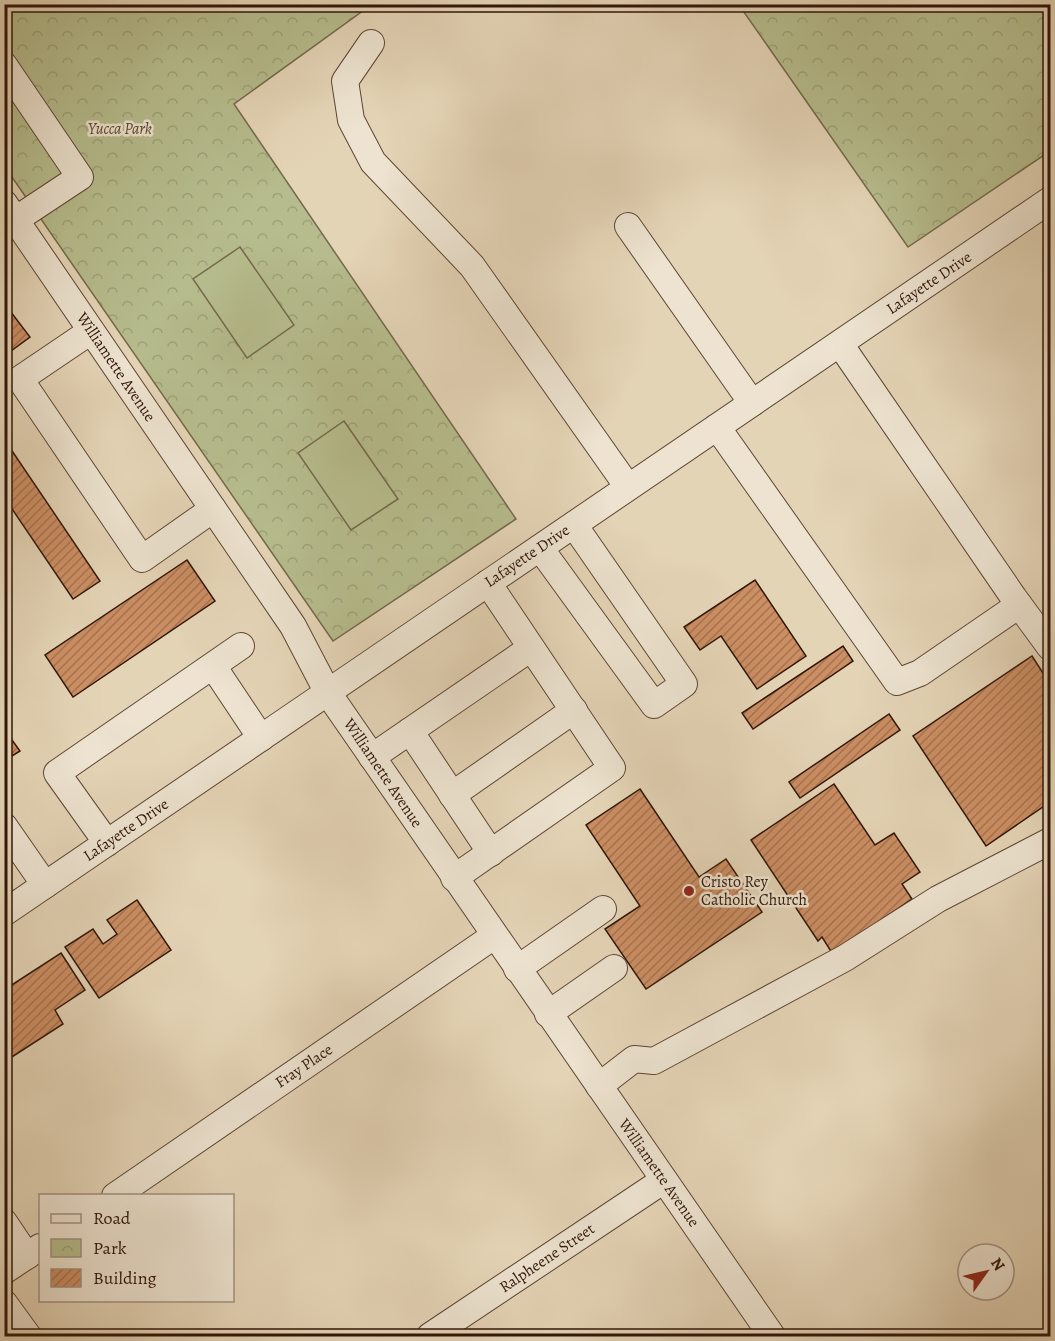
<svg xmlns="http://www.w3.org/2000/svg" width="1055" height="1341" viewBox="0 0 1055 1341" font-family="Alegreya,serif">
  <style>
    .park { fill: url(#park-crowns); stroke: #74694c; stroke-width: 1.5 }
    .pitch { fill: #b6bc8d; stroke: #74694c; stroke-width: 1.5 }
    .building { fill: url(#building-hatch); stroke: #31160a; stroke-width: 1.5 }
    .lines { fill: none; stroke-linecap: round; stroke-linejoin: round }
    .minor-casing { stroke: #5e4635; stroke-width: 28 }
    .minor { stroke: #ede3d0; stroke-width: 26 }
    .poi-dot { fill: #8f2418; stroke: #ede3d0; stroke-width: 2 }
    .labels { text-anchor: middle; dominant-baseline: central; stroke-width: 5; stroke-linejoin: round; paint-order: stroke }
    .park-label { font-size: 16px; font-style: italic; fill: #594831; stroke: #ede3d0 }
    .street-label { font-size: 16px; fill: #31160a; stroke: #ede3d0 }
    .poi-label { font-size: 16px; fill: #31160a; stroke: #ede3d0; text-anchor: start }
  </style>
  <defs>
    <pattern id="park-crowns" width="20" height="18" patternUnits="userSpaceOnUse" patternTransform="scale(1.5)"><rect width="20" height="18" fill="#b6bc8d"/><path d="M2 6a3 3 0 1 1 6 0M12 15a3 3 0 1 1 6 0" fill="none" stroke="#9da178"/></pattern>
    <pattern id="building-hatch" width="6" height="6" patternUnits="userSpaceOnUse" patternTransform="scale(1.5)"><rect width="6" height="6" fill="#cc8e63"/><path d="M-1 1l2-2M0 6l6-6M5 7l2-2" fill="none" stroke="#a67350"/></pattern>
  </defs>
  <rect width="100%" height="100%" fill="#e4d4b6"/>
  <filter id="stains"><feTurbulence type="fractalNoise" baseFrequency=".00333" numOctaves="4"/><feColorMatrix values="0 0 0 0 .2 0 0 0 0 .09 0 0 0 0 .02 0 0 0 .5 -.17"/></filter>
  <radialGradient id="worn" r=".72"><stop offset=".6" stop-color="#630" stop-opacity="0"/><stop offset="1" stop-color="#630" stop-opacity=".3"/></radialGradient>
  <g class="park">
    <polygon points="4,5 371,5 234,104 516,519 333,641 5,167"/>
    <polygon points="739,5 1050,5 1050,151 908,247"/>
  </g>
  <g class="pitch">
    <polygon points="240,247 294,325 247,358 193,279"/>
    <polygon points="344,421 398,499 351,530 298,453"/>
  </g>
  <g class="building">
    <polygon points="4,303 30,337 4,356"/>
    <polygon points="4,439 100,581 73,599 4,497"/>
    <polygon points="187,560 215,601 73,697 45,655"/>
    <polygon points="755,580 806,656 757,689 721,636 700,650 684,627"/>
    <polygon points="843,646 853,661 753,729 742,713"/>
    <polygon points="1032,656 1050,684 1050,802 986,846 913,736"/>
    <polygon points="889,714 900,730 800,798 789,782"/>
    <polygon points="4,729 20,751 4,761"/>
    <polygon points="834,784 875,845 894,833 920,872 902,884 912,899 832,953 822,937 818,941 751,840"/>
    <polygon points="640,789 699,877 726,859 762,912 646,989 605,929 640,906 586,825"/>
    <polygon points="137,900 171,950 99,998 65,947 93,929 103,944 117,934 107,920"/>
    <polygon points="61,953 85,990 55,1010 63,1024 4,1062 4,990"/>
  </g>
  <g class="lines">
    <defs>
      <g id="minor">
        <polyline points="371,43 345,81 351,120 373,162 472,266 628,487"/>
        <polyline points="4,65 80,177 15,220"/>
        <polyline points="4,203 293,626 328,693 772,1336"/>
        <polyline points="628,226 752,403"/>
        <polyline points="91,331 20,379 142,559 213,509"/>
        <polyline points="840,344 1014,598 1050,647"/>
        <polyline points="717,427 897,682 920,673 1019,605"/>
        <polyline points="540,548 654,705 684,684 574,525"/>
        <polyline points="213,666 261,738"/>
        <polyline points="410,731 491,853"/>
        <polyline points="372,757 531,648"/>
        <polyline points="452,795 574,710"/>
        <polyline points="4,826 45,885"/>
        <polyline points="107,843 57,773 241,646"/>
        <polyline points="454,878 612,768 488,583"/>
        <polyline points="4,913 1050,200"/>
        <polyline points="517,969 603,909"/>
        <polyline points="548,1014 614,968"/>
        <polyline points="599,1086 634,1059 654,1061 845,958 938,899 1050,841"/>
        <polyline points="115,1196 494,936"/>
        <polyline points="4,1222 27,1256"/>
        <polyline points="4,1271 40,1247"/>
        <polyline points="4,1303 28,1336"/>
        <polyline points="430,1336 664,1180"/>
      </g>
    </defs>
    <use href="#minor" class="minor-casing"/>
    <use href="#minor" class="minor"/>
  </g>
  <circle class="poi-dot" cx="689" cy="891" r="6"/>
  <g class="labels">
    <g class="park-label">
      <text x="120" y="129">Yucca Park</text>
    </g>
    <g class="street-label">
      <text transform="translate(929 283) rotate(-34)">Lafayette Drive</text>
      <text transform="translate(116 367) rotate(56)">Williamette Avenue</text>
      <text transform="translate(527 556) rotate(-34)">Lafayette Drive</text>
      <text transform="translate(383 773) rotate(56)">Williamette Avenue</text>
      <text transform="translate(126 830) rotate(-34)">Lafayette Drive</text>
      <text transform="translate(304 1066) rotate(-34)">Fray Place</text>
      <text transform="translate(659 1173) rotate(55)">Williamette Avenue</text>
      <text transform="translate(547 1258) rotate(-34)">Ralpheene Street</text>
    </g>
    <g class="poi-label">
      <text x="701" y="882">Cristo Rey<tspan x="701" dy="18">Catholic Church</tspan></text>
    </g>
  </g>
  <rect width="1055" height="1341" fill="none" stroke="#e4d4b6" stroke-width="24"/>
  <rect x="6" y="6" width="1043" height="1329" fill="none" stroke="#31160a" stroke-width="3"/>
  <rect x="12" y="12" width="1031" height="1317" fill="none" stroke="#31160a" stroke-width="1.5"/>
  <rect x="39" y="1194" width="195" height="108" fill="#ede3d0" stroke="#a29181" stroke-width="1.5"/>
  <rect x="51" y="1214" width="30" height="9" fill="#ede3d0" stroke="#a29181" stroke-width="1.5"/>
  <text x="93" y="1224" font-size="18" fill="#31160a">Road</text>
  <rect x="51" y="1239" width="30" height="18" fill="url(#park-crowns)" stroke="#a29181" stroke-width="1.5"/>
  <text x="93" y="1254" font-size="18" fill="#31160a">Park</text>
  <rect x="51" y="1269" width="30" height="18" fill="url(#building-hatch)" stroke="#a29181" stroke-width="1.5"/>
  <text x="93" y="1284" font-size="18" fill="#31160a">Building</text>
  <g transform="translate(986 1272) rotate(56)"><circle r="28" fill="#ede3d0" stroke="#a29181" stroke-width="1.5"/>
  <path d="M0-4.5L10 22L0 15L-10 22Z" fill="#8f2418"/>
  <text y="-9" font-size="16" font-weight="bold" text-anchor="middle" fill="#31160a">N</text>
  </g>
  <rect width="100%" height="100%" filter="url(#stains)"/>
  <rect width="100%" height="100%" fill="url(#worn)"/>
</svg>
